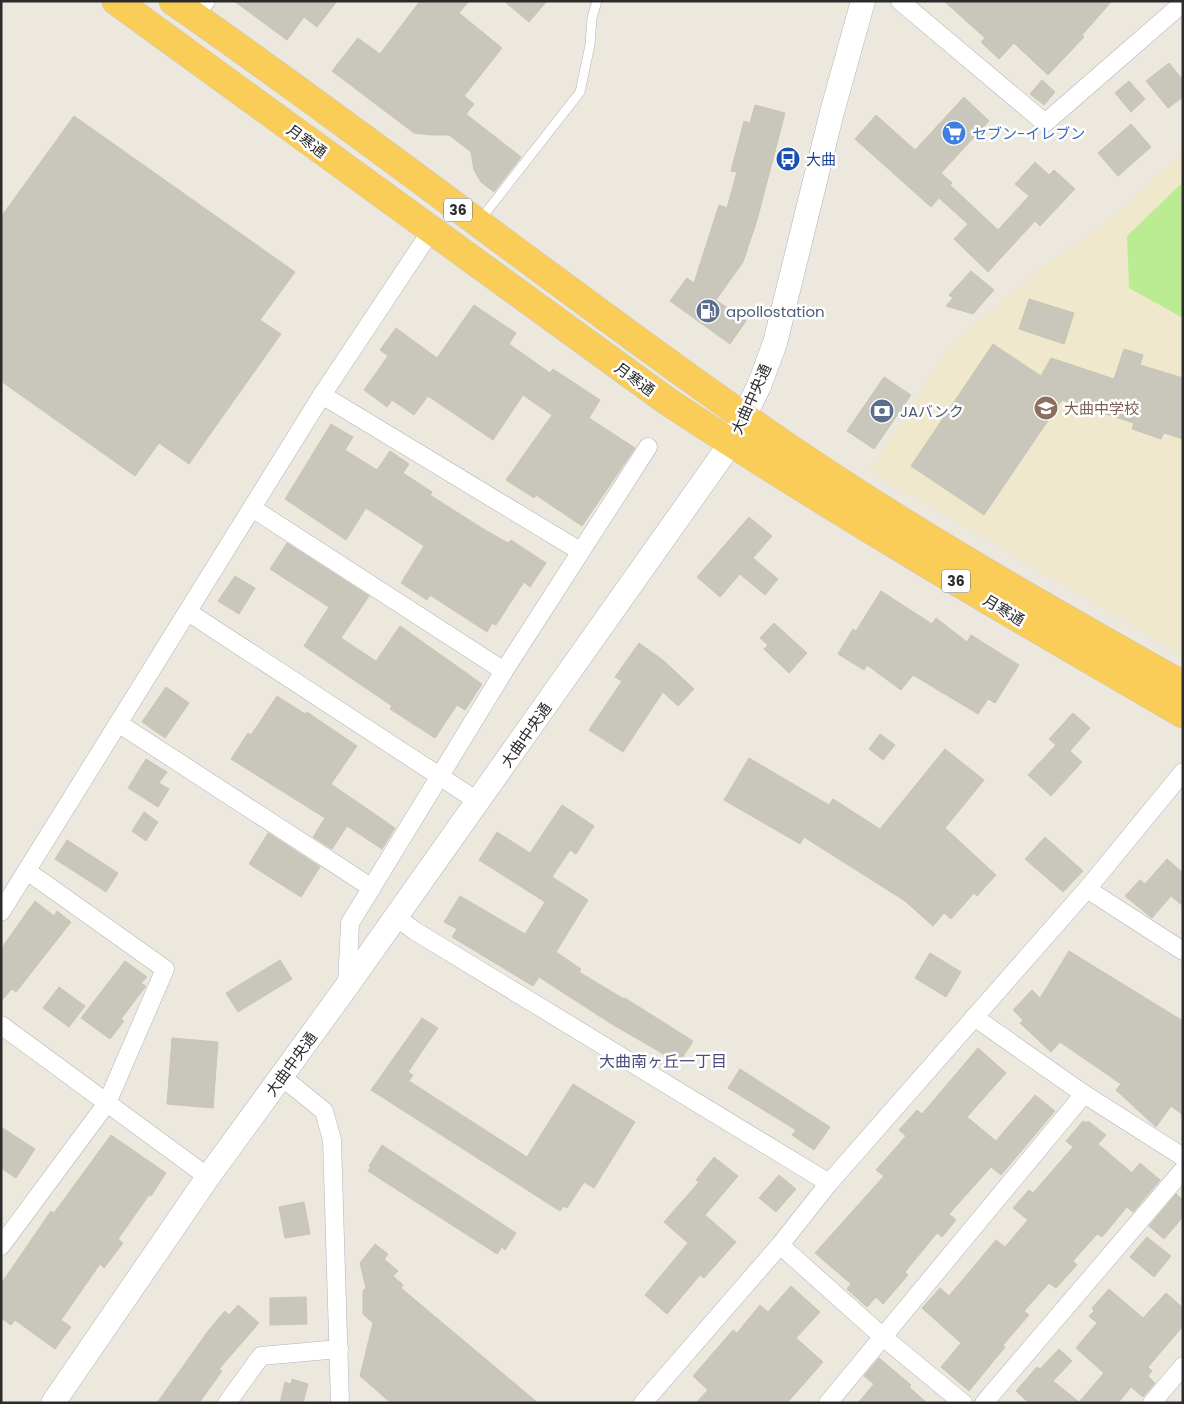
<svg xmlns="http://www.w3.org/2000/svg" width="1184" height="1404" viewBox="0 0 1184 1404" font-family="Poppins,'Noto Sans JP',sans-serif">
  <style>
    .education { fill: #efe8cc }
    .pitch { fill: #bbec94 }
    .building { fill: #c9c6bb; stroke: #c9c4b6 }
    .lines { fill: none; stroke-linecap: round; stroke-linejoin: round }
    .service-casing { stroke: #b1b1bf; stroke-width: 10 }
    .minor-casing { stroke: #b1b1bf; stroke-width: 19 }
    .secondary-casing { stroke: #b1b1bf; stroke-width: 25 }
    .trunk-casing { stroke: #c8c8c8; stroke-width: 29 }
    .service { stroke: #fff; stroke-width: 9 }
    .minor { stroke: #fff; stroke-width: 18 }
    .secondary { stroke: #fff; stroke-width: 24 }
    .trunk { stroke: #facc58; stroke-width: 28 }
    .labels { text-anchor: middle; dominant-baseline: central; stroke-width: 5; stroke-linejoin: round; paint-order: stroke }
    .shield { fill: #fff; stroke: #6b6b6b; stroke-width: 1 }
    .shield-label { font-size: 14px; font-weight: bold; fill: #2b2b2b }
    .shop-label { font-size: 15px; fill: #366cbe; stroke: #fff; text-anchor: start }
    .street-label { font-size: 15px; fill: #2b2b2b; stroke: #fff }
    .transit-label { font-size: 15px; fill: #164399; stroke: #fff; text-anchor: start }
    .service-label { font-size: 15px; fill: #4e5e75; stroke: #fff; text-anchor: start }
    .education-label { font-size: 15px; fill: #785e54; stroke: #fff; text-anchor: start }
    .neighbourhood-label { font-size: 16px; fill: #4a4c7d; stroke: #fff }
  </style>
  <rect width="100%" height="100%" fill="#ede8dd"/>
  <polygon class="education" points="1183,152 1183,655 870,471 951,345 1047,264 1118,213"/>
  <polygon class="pitch" points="1183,182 1183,318 1129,288 1127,236"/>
  <g class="building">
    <polygon points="234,1 337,1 317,27 304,17 287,40"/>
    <polygon points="420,1 469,1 459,13 502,48 464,96 474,104 466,114 521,157 494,192 481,182 474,170 471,152 449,135 432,135 414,133 332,71 358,38 380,54"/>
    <polygon points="504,1 547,1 529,22"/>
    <polygon points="944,1 1112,1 1082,35 1084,37 1048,75 1014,43 999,59 981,42 985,38"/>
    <polygon points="1169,63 1183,80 1183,97 1168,108 1146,81"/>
    <polygon points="1042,80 1055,92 1044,105 1030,94"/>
    <polygon points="1129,81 1145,99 1131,112 1115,93"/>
    <polygon points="964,97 989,121 941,173 952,183 950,185 998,230 1029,196 1015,184 1035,162 1049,175 1054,170 1075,189 1040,226 1035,221 988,272 954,239 968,224 939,198 931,207 855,139 876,115 915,150"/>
    <polygon points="755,105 785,113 757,220 743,262 716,300 746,321 730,344 670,301 687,278 694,283 719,205 727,208 737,172 731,171 744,121 750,123"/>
    <polygon points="74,116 295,272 260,320 281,334 189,464 159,443 135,476 1,381 1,217"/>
    <polygon points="1131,124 1151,147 1118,176 1098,153"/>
    <polygon points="971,271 994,290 973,314 946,306 953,298 949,295"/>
    <polygon points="1029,299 1074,313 1064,344 1019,329"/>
    <polygon points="474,305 516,333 509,344 550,373 553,369 600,400 589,418 635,448 582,526 536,495 534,498 506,480 552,415 523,395 493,440 428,396 414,415 392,400 387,407 364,390 388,356 380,350 396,328 437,358"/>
    <polygon points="993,344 1041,376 1051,358 1114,379 1124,349 1143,355 1140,365 1183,378 1183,439 1164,433 1161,439 1132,429 1134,423 1062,400 984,515 911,466"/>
    <polygon points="884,377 911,395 874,449 847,431"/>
    <polygon points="331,424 353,437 345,450 377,470 390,451 409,464 403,473 432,492 430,495 485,530 508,543 511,540 546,563 530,587 524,582 496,625 492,623 487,632 430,595 427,600 401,583 424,546 366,508 346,540 285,499"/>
    <polygon points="749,517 772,536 753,558 778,579 765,595 740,574 720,597 697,577"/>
    <polygon points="287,543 369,596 341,638 376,661 400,626 482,684 465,710 457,705 435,738 390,709 392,706 304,646 329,607 270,569"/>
    <polygon points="235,576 255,588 239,614 218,601"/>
    <polygon points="881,591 932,624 936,618 967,642 971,635 1019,665 995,703 988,699 978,714 913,675 901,690 867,665 864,670 838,654 853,629 856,631"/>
    <polygon points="774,623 807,653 789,673 764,649 768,645 760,638"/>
    <polygon points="639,643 664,661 694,689 678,706 663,692 623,752 589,730 622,681 615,677"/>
    <polygon points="166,687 189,703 165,738 142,722"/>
    <polygon points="277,696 305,714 307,712 357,746 331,784 395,828 382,849 347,826 332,849 313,837 325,818 231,759 248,733 251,735"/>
    <polygon points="1073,713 1090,728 1070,751 1082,762 1051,796 1028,775 1056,745 1049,739"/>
    <polygon points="880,734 895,745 883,760 869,749"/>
    <polygon points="945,749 984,780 945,828 996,875 977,896 974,893 951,919 944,913 933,926 905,901 804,837 800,844 724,800 749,758 829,805 833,799 880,829"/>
    <polygon points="146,759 167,772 159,783 169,789 158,807 128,788"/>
    <polygon points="562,805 594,826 576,854 570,850 552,877 588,900 556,952 581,969 579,972 624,999 625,998 693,1041 679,1063 610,1023 539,977 533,986 452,937 457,929 444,922 460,896 525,934 545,902 479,860 497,832 530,853"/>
    <polygon points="144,812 158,822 146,841 132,831"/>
    <polygon points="268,833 320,867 301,897 249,864"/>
    <polygon points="1045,837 1083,871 1063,892 1025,859"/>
    <polygon points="67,840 118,873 106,892 55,859"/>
    <polygon points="1167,859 1183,873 1183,906 1171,896 1152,918 1125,896 1140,880 1145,884"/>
    <polygon points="35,901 54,916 57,911 71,922 16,992 12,989 1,1001 1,949"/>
    <polygon points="1069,951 1183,1021 1183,1115 1171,1106 1156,1127 1116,1090 1121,1084 1060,1042 1051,1052 1020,1023 1023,1020 1013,1010 1032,990 1040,998"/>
    <polygon points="930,953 961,972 946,997 915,978"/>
    <polygon points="280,960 292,979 238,1012 226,993"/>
    <polygon points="125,961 147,977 141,983 146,986 121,1019 124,1021 110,1039 81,1018"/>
    <polygon points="59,987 85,1006 69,1027 43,1008"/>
    <polygon points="422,1018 438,1028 408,1072 413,1075 409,1081 527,1157 573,1084 635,1122 594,1188 584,1182 567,1208 564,1206 560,1211 371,1090"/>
    <polygon points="172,1038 218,1042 213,1108 167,1104"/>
    <polygon points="978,1048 1006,1073 967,1117 996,1141 1035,1095 1055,1111 1001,1175 991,1167 949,1214 956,1220 942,1237 937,1233 905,1272 908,1275 883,1304 876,1297 867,1307 847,1289 851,1284 815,1253 884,1176 876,1170 906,1136 899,1130 917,1110 922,1114"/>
    <polygon points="740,1069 830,1127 814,1150 792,1135 796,1130 728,1088"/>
    <polygon points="1083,1121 1086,1123 1088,1121 1106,1135 1098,1144 1132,1173 1140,1163 1160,1180 1133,1212 1127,1207 1102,1237 1097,1234 1073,1261 1077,1265 1056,1288 1049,1283 1024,1311 1029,1315 1003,1345 1005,1347 969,1391 941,1367 961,1343 922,1308 940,1288 949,1296 996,1240 1005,1247 1028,1220 1013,1208 1029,1190 1033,1193 1073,1147 1066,1141"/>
    <polygon points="1,1127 35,1149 16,1178 1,1168"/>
    <polygon points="111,1135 166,1173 151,1196 149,1195 118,1239 123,1243 104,1268 100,1264 61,1320 71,1327 55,1349 15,1320 11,1325 1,1318 1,1284 51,1211 54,1213"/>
    <polygon points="382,1145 516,1233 505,1250 502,1247 497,1254 368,1171 371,1167 369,1166"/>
    <polygon points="714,1157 738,1176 705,1215 736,1242 704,1278 700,1275 667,1314 645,1295 688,1243 664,1222 699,1182 696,1180"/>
    <polygon points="779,1175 796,1189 776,1212 759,1198"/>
    <polygon points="1176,1194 1183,1200 1183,1217 1164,1239 1149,1226"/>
    <polygon points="304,1202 310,1234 285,1238 279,1207"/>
    <polygon points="1147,1237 1171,1256 1154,1277 1130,1257"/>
    <polygon points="375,1244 388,1254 384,1259 398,1271 393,1276 403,1285 401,1288 538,1403 391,1403 360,1376 373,1323 363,1314 363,1291 366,1288 360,1263"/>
    <polygon points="791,1286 820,1312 796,1338 823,1362 787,1403 696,1403 708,1390 693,1376 733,1330 737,1333 760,1305 768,1312"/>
    <polygon points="1109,1289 1143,1318 1166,1293 1183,1308 1183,1326 1148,1367 1152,1371 1148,1376 1155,1383 1143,1397 1131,1387 1118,1403 1029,1403 1016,1391 1037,1367 1040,1369 1059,1349 1072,1361 1053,1381 1079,1402 1104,1373 1076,1348 1097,1323 1089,1316 1094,1311 1092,1308"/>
    <polygon points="306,1297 307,1324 270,1325 270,1298"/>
    <polygon points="238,1305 259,1323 219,1369 222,1371 199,1403 157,1403 208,1331 225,1311 229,1315"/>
    <polygon points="879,1358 911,1385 909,1387 927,1403 858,1403 874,1384 864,1376"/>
    <polygon points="292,1379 308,1384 303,1403 280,1403 285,1382 291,1384"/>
  </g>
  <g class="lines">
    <defs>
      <polyline id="service" points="480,220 580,92 590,45 592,18 597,1"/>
      <g id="minor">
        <polyline points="900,1 1045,123 1183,3"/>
        <polyline points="194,16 206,1"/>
        <polyline points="322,395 580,551"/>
        <polyline points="252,508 504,671"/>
        <polyline points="188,612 479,802"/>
        <polyline points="118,723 372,888"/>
        <polyline points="1087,889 1183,951"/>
        <polyline points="1,912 322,395 431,231"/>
        <polyline points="396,917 415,931 829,1183"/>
        <polyline points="347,986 350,923 504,671 648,447"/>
        <polyline points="974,1017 1084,1094 1183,1157"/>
        <polyline points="1,1025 208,1177"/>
        <polyline points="282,1077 324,1111 332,1140 340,1403"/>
        <polyline points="780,1245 883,1337 963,1403"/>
        <polyline points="1,1246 107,1103 165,969 27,871"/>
        <polyline points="227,1403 261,1356 339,1349"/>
        <polyline points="643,1403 780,1245 829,1183 1087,889 1183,772"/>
        <polyline points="828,1403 1084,1094"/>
        <polyline points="984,1403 1183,1170"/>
        <polyline points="1152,1403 1183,1366"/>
      </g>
      <polyline id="secondary" points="53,1403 208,1177 347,986 731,443 759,386 775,343 832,112 863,1"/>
      <g id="trunk">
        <path d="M116 1 667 401C835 512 1009 613 1183 714"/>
        <path d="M173 1C366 135 551 281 743 416 884 516 1033 601 1183 685"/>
      </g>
    </defs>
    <use href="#service" class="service-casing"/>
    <use href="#minor" class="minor-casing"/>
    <use href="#secondary" class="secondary-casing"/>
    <use href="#trunk" class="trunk-casing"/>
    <use href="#service" class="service"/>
    <use href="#minor" class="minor"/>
    <use href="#secondary" class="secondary"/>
    <use href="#trunk" class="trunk"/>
  </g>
  <defs>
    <symbol id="supermarket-disc" viewBox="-11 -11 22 22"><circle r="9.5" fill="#3f7fe0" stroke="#fff"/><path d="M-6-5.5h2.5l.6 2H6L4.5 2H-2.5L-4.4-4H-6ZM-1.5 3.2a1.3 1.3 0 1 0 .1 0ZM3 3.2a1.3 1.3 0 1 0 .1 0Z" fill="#fff"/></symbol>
    <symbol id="bus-disc" viewBox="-11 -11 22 22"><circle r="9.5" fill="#1a4fb4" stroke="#fff"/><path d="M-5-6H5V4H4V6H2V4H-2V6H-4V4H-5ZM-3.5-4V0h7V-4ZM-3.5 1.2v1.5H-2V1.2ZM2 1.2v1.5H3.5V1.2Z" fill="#fff"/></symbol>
    <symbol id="fuel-disc" viewBox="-11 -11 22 22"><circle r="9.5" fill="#5c6f8a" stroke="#fff"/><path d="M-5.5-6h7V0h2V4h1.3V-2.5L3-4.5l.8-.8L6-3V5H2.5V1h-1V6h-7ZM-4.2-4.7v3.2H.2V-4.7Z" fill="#fff"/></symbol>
    <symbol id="school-disc" viewBox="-11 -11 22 22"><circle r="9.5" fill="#8d6e63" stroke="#fff"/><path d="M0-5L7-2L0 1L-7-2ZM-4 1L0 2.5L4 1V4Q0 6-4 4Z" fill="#fff"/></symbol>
    <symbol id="bank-disc" viewBox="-11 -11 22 22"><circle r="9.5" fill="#5c6f8a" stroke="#fff"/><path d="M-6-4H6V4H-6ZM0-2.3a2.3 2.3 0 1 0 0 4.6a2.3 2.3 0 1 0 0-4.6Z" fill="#fff"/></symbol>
  </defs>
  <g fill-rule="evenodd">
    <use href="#supermarket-disc" x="940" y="119" width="28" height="28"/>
    <use href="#bus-disc" x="774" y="145" width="28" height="28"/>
    <use href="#fuel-disc" x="694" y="297" width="28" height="28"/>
    <use href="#school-disc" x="1032" y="394" width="28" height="28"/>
    <use href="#bank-disc" x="868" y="397" width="28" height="28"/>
  </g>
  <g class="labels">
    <g class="shield">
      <rect x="444" y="198.5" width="28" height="23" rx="4"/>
      <rect x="942" y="569.5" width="28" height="23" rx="4"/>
    </g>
    <g class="shield-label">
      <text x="458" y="210">36</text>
      <text x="956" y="581">36</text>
    </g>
    <g class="shop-label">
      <text x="972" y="133">セブン-イレブン</text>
    </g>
    <g class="street-label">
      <text transform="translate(307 141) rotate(36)">月寒通</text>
      <text transform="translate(635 379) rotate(36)">月寒通</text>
      <text transform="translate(751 399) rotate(-66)">大曲中央通</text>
      <text transform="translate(1004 610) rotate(31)">月寒通</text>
      <text transform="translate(526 735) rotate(-55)">大曲中央通</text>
      <text transform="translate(291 1064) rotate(-54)">大曲中央通</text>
    </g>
    <g class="transit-label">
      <text x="806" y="159">大曲</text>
    </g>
    <g class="service-label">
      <text x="726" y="311">apollostation</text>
      <text x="900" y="411">JAバンク</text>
    </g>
    <g class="education-label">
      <text x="1064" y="408">大曲中学校</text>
    </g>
    <g class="neighbourhood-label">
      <text x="663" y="1061">大曲南ヶ丘一丁目</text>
    </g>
  </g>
  <rect width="1184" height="1404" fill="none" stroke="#2b2b2b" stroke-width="5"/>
</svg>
